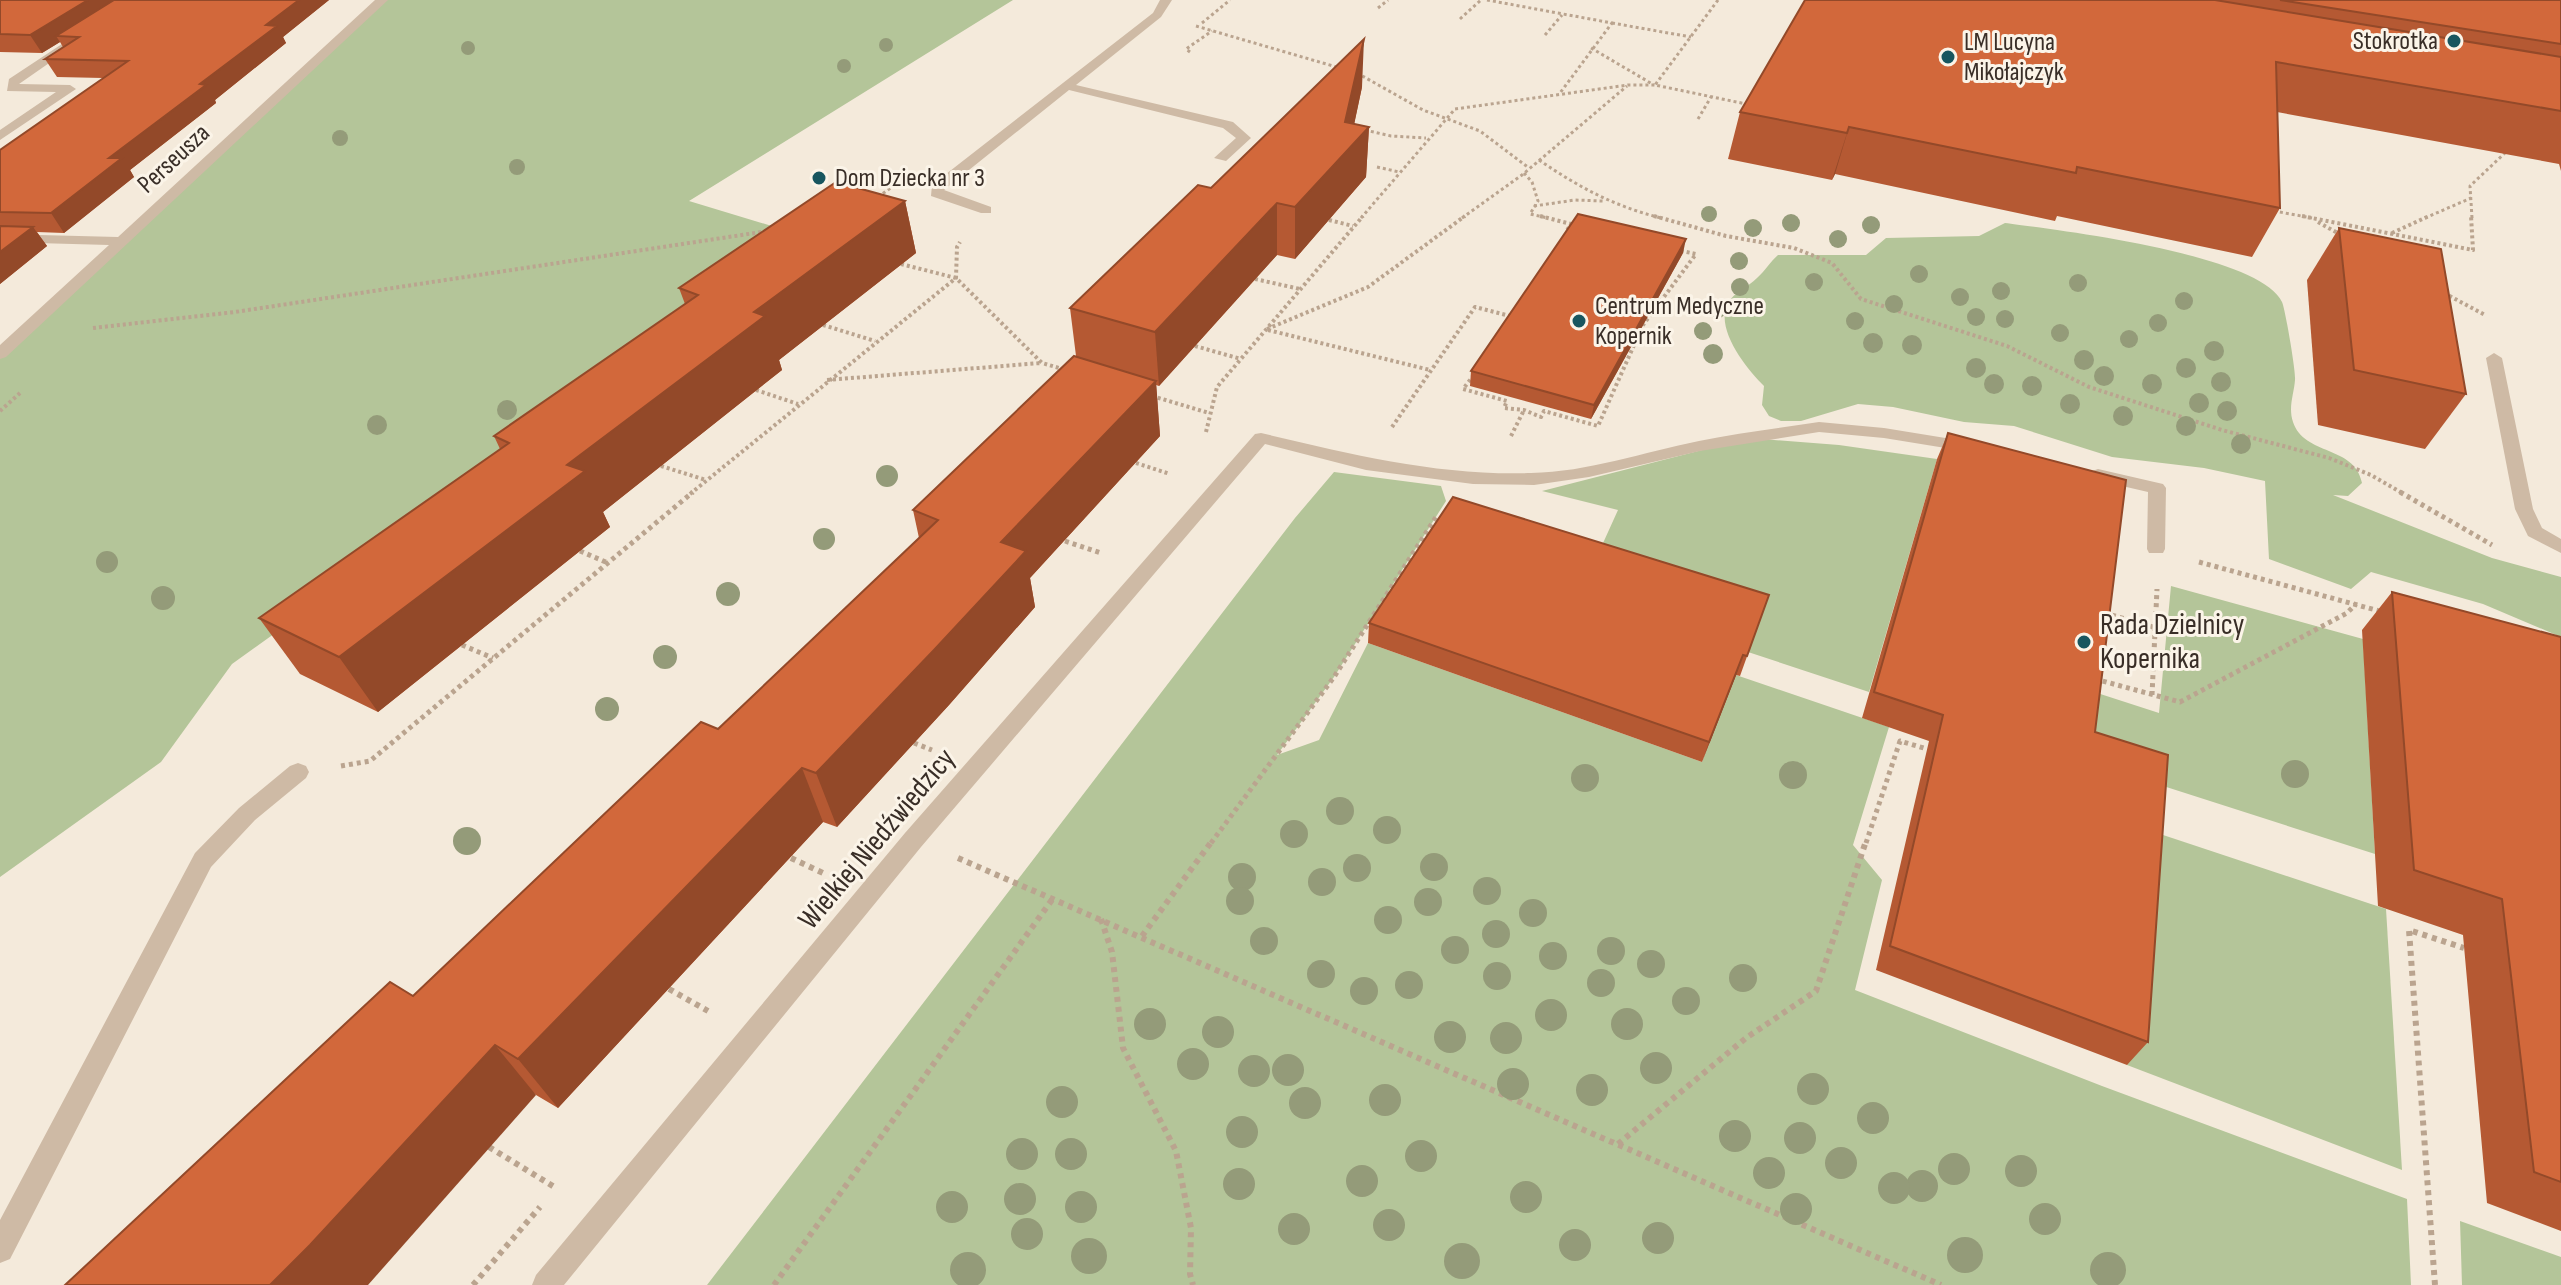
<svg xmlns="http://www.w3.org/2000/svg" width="2561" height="1285" viewBox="0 0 2561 1285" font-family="'Sofia Sans Condensed',sans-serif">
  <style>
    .green { fill: #b4c599 }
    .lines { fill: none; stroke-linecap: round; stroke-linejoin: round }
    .path-far3 { stroke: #baa48f; stroke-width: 3; stroke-dasharray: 3 3; stroke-linecap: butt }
    .path-far2 { stroke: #baa48f; stroke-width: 4; stroke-dasharray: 3 3; stroke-linecap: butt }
    .path-far1 { stroke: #baa48f; stroke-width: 5; stroke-dasharray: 4 4; stroke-linecap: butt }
    .path { stroke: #baa48f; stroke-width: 6; stroke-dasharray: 5 5; stroke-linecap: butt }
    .minor { fill: #cebaa5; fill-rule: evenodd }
    .tree { fill: #949b79 }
    .wall { fill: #b55933 }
    .shaded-wall { fill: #934929 }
    .building { fill: #d2683b; stroke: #934929; stroke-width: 2 }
    .poi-dot { fill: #18565f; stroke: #fbf4e8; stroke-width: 3 }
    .labels { text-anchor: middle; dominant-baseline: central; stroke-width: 6; stroke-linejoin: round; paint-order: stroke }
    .far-poi-label { font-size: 26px; fill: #392e27; stroke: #fbf4e8; text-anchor: start }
    .far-street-label { font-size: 26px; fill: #392e27; stroke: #fbf4e8 }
    .poi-label { font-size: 30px; fill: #392e27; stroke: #fbf4e8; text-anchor: start }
    .street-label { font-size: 30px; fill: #392e27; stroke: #fbf4e8 }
  </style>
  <rect width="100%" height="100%" fill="#f4eadb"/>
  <g class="green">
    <polygon points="386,0 1013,0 689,201 821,241 232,664 161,762 0,877 0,354"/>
    <path d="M2005 223C2057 230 2260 254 2282 302 2285 308 2296 372 2295 380 2294 394 2288 407 2293 422 2304 456 2355 445 2362 483L2348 496 2333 495 2492 558 2561 577V637L2483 604 2371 572 2351 589 2269 559 2265 481 2204 468 2112 457 2014 426 1964 422 1893 407 1858 404 1801 421H1781L1769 416 1762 405 1764 386C1747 369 1714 329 1728 303 1734 292 1748 287 1757 278 1765 271 1770 262 1778 255H1866L1886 238 1979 236Z"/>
    <polygon points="1749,438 1839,445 1937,459 1869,692 1748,652 1594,563 1618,510 1542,491"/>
    <polygon points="1334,472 1441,486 1446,501 1334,677 1277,755 1319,740 1368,643 1702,762 1736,675 1889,727 1853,845 1882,880 1855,990 2102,1086 2407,1199 2411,1285 707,1285 1295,518"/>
    <polygon points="2171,586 2363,639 2375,854 2079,759 2088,690 2159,713"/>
    <polygon points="2145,829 2386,909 2402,1170 2127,1065"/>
    <polygon points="2460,1221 2561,1257 2561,1285 2462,1285"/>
  </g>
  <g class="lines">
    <g class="path-far3">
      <polyline points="1487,0 1612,23 1560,93"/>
      <polyline points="1718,0 1655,85 1751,105"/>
      <polyline points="1378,8 1388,0"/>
      <polyline points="1460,19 1481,0"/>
      <polyline points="1202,23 1230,0"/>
      <polyline points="1612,23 1691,37"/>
      <polyline points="1196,26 1340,68"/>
      <polyline points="1545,35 1562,15"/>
      <polyline points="1591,48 1654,85"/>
      <polyline points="1190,52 1186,49 1212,31"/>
      <polyline points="1357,73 1423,110 1480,131 1529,168"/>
      <polyline points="1698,119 1711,97"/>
      <polyline points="1365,130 1391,136 1426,138"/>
      <path d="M1539 160C1580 188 1614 206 1661 218"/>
      <polyline points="1377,167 1399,172"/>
      <polyline points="1524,173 1532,182 1538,201 1530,214 1548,218"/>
      <polyline points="878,197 896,184"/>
      <polyline points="1534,206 1575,200 1603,201"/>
      <polyline points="2274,211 2312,218"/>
      <polyline points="1361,218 1455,109 1628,85 1655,85"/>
      <polyline points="1462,218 1522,175 1627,86"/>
      <polyline points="2425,218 2471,198"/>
      <polyline points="2472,218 2470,186 2507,151"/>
    </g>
    <g class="path-far2">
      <polyline points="1540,216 1571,224 1566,232"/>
      <polyline points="1654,216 1726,236 1794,248 1832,263 1861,299 2007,346 2089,387 2222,430 2329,458 2371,475 2404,494"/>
      <polyline points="2302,216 2473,250 2471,216"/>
      <polyline points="1329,220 1353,226"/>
      <polyline points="2318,222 2341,235"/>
      <polyline points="2392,233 2429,216"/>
      <polyline points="901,264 956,278 1042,363 1066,370"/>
      <polyline points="1255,279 1300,289"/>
      <polyline points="2444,293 2485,315"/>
      <polyline points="823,325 875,341"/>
      <polyline points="93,328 235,312 768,231"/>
      <polyline points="1267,329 1368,287 1465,216"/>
      <polyline points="1268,330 1430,370"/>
      <polyline points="1195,346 1241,359"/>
      <polyline points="1474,375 1463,389 1507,401 1504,408 1524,410 1541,417 1544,411 1598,426 1643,325 1696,254 1677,250"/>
      <polyline points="827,380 1041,363"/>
      <polyline points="756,390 798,404"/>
      <polyline points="1152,396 1209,413"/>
      <polyline points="0,411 20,393"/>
      <polyline points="1392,427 1475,307 1514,317"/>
      <polyline points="1206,432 1217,387 1363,216"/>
      <polyline points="1511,436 1524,410"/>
      <polyline points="1136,463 1170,474"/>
      <polyline points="661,466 706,480"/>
      <polyline points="690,494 956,278 957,247 960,242"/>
    </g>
    <g class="path-far1">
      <polyline points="2400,492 2492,545"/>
      <polyline points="1065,541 1101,553"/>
      <polyline points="580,551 608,563"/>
      <polyline points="2199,562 2383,612"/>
      <polyline points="2108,618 2108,614 2153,627"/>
      <polyline points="462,645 493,658"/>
      <polyline points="2095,679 2180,702 2347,613 2356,604"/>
      <polyline points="2152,695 2157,589"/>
      <polyline points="914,743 932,750"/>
      <polyline points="341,766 370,761 693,492"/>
      <polyline points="1211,843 1334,677 1438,514"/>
      <polyline points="1866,843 1900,741 1927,749"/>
    </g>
    <g class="path">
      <polyline points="791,858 823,873"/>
      <polyline points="958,858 1941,1285"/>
      <polyline points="1101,919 1112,952 1123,1048 1176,1151 1191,1228 1190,1274 1193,1285"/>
      <polyline points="1142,936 1212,841"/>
      <polyline points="669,989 708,1011"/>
      <polyline points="1618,1144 1746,1038 1816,991 1866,841"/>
      <polyline points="489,1147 556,1188"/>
      <polyline points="473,1285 540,1207"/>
      <polyline points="774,1285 1054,897"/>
      <polyline points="2435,1285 2409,930 2464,948"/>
    </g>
    <g class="minor">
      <polygon points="375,0 388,0 6,357 0,359 0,345 109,245 0,242 0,234 118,237"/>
      <polygon points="1160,0 1172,0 1161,17 1076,85 1233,122 1251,138 1226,161 1214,158 1236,138 1223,128 1069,90 944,190 991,207 991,213 981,213 931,196 932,185 1153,13"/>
      <polygon points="65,42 75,45 19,84 70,85 76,89 0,140 0,130 56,92 7,91 9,79"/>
      <polygon points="2494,353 2502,358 2533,509 2542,528 2561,539 2561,553 2528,536 2515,509 2486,358"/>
      <path d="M1819 422 1884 428 1970 442 1979 447 1970 452 1884 438 1819 432 1700 451 1589 477 1534 485 1473 484 1366 470 1265 444 921 847 564 1285H532L536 1275 905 833 1255 434 1261 433C1350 454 1439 476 1531 473 1588 472 1644 452 1699 441 1738 433 1779 428 1819 422Z"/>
      <polygon points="2098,469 2163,484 2166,488 2165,549 2163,553 2149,553 2147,549 2148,492 2092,479 2089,475 2092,471"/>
      <polygon points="298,763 306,766 309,772 306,778 255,820 211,867 10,1259 0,1263 0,1220 195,853 239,808 290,766"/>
    </g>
  </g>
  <g class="tree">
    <circle cx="886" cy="45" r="7"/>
    <circle cx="468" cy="48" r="7"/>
    <circle cx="844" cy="66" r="7"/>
    <circle cx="340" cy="138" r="8"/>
    <circle cx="517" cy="167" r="8"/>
    <circle cx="1709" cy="214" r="8"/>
    <circle cx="1791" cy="223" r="9"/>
    <circle cx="1871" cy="225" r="9"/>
    <circle cx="1753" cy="228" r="9"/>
    <circle cx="1838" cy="239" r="9"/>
    <circle cx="1739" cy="261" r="9"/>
    <circle cx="1919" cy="274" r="9"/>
    <circle cx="1814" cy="282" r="9"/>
    <circle cx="2078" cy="283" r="9"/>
    <circle cx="1740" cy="287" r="9"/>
    <circle cx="2001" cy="291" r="9"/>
    <circle cx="1960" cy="297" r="9"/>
    <circle cx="2184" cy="301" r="9"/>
    <circle cx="1894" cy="304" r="9"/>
    <circle cx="1718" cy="309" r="9"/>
    <circle cx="1976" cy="317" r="9"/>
    <circle cx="2005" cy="319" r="9"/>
    <circle cx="1855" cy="321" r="9"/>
    <circle cx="2158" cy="323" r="9"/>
    <circle cx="1703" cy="331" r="9"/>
    <circle cx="2060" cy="333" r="9"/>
    <circle cx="2129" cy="339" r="9"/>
    <circle cx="1873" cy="343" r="10"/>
    <circle cx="1912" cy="345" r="10"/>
    <circle cx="2214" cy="351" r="10"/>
    <circle cx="1713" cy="354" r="10"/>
    <circle cx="2084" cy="360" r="10"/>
    <circle cx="1976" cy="368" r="10"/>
    <circle cx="2186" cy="368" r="10"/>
    <circle cx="2104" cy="376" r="10"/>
    <circle cx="2221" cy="382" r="10"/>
    <circle cx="1994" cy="384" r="10"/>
    <circle cx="2152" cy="384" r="10"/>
    <circle cx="2032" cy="386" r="10"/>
    <circle cx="2199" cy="403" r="10"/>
    <circle cx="2070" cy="404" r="10"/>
    <circle cx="507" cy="410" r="10"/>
    <circle cx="2227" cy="411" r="10"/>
    <circle cx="2123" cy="416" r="10"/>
    <circle cx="377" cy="425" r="10"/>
    <circle cx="2186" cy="426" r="10"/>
    <circle cx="2241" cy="444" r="10"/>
    <circle cx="887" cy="476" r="11"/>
    <circle cx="824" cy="539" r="11"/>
    <circle cx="107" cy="562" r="11"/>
    <circle cx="728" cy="594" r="12"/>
    <circle cx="163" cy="598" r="12"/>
    <circle cx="665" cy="657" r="12"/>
    <circle cx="607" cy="709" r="12"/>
    <circle cx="2295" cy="774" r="14"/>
    <circle cx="1793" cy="775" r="14"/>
    <circle cx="1585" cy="778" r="14"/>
    <circle cx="1340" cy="811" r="14"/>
    <circle cx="1387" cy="830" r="14"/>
    <circle cx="1294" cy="834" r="14"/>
    <circle cx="467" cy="841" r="14"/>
    <circle cx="1434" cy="867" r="14"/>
    <circle cx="1357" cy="868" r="14"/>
    <circle cx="1242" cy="877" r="14"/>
    <circle cx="1322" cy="882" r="14"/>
    <circle cx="1487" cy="891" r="14"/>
    <circle cx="1240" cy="901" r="14"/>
    <circle cx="1428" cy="902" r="14"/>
    <circle cx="1533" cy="913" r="14"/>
    <circle cx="1388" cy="920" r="14"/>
    <circle cx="1496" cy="934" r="14"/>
    <circle cx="1264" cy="941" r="14"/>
    <circle cx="1455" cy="950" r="14"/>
    <circle cx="1611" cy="951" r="14"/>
    <circle cx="1553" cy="956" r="14"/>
    <circle cx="1651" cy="964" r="14"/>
    <circle cx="1321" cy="974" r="14"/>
    <circle cx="1497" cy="976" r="14"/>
    <circle cx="1743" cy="978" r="14"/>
    <circle cx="1601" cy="983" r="14"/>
    <circle cx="1409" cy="985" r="14"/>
    <circle cx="1364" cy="991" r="14"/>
    <circle cx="1686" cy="1001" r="14"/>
    <circle cx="1551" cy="1015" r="16"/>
    <circle cx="1150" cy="1024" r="16"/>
    <circle cx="1627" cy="1024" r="16"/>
    <circle cx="1218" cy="1032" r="16"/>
    <circle cx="1450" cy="1037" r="16"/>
    <circle cx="1506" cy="1038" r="16"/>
    <circle cx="1193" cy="1064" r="16"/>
    <circle cx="1656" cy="1068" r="16"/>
    <circle cx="1288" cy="1070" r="16"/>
    <circle cx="1254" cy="1071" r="16"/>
    <circle cx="1513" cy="1084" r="16"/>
    <circle cx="1813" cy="1089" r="16"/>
    <circle cx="1592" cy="1090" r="16"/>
    <circle cx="1385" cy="1100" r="16"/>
    <circle cx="1062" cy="1102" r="16"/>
    <circle cx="1305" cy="1103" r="16"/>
    <circle cx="1873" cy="1118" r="16"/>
    <circle cx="1242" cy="1132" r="16"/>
    <circle cx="1735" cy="1136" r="16"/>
    <circle cx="1800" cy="1138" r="16"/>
    <circle cx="1022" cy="1154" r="16"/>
    <circle cx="1071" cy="1154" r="16"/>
    <circle cx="1421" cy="1156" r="16"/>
    <circle cx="1841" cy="1163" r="16"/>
    <circle cx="1954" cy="1169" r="16"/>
    <circle cx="2021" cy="1171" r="16"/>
    <circle cx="1769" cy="1173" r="16"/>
    <circle cx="1362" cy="1181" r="16"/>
    <circle cx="1239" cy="1184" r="16"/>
    <circle cx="1922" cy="1186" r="16"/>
    <circle cx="1894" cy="1188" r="16"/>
    <circle cx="1526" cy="1197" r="16"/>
    <circle cx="1020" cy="1199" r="16"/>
    <circle cx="952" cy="1207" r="16"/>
    <circle cx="1081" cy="1207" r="16"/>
    <circle cx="1796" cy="1209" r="16"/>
    <circle cx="2045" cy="1219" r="16"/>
    <circle cx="1389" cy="1225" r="16"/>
    <circle cx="1294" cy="1229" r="16"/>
    <circle cx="1027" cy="1234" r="16"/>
    <circle cx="1658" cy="1238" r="16"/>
    <circle cx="1575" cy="1245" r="16"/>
    <circle cx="1965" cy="1255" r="18"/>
    <circle cx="1089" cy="1256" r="18"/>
    <circle cx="1462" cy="1261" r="18"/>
    <circle cx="968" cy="1270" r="18"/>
    <circle cx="2108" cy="1270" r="18"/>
  </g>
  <g class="wall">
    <polygon points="0,0 329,0 283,37 286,43 215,100 216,103 130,170 134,177 64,233 37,232 47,246 0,284 0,150 103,78 57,77 45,59 63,47 60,42 42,53 0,52"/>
    <polygon points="1805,0 2561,0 2561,171 2559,164 2277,112 2280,208 2252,257 2057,216 2055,221 1835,174 1832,180 1728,159 1740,112"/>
    <polygon points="1362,87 1354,124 1369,127 1366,177 1295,259 1277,255 1159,386 1156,385 1160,436 1030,578 1035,607 949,705 837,827 823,822 558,1108 536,1095 413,996 718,729 919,538 913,510 1076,356 1070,308 1211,188"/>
    <polygon points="905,201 916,253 779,360 782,370 603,512 610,527 378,712 300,674 259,618 500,449 494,436 685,304 679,288"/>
    <polygon points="2339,228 2466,394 2425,449 2318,425 2307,280"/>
    <polygon points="1683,253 1591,419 1470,386 1471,371"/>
    <polygon points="1948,433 2095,732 2148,1042 2127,1065 1876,970 1929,741 1862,718 1937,459"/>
    <polygon points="2392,592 2561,637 2561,1231 2487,1203 2463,935 2378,906 2362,630"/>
    <polygon points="1769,595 1740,676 1736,675 1702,762 1368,643 1369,623"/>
  </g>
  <g class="shaded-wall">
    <polygon points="88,0 126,0 56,36 60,42 42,53 30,35"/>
    <polygon points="299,0 329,0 283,37 286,43 215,100 216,103 130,170 134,177 64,233 51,213 109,158 200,84 266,25"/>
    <polygon points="1364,39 1362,87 1349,149 1369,127 1366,177 1295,259 1295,207 1345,122"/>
    <polygon points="1849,127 1835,174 1832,180 1847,133"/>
    <polygon points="905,201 916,253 779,360 782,370 603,512 610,527 378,712 339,657 567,465 754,312"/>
    <polygon points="1277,203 1277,255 1159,386 1155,332"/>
    <polygon points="33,227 47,246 0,284 0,252"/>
    <polygon points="1686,239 1683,253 1591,419 1594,405"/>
    <polygon points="1156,381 1160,436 1030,578 1035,607 949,705 837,827 816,773 1001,542"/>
    <polygon points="1743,655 1736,675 1702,762 1709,742"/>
    <polygon points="802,768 823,822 558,1108 518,1059"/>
    <polygon points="495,1045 536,1095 368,1285 270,1285"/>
  </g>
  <g class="building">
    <polygon points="0,0 88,0 30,35 0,34"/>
    <polygon points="114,0 299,0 266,25 277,26 200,84 206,85 109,158 122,158 51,213 0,212 0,150 128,61 45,59 79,37 56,36"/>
    <polygon points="1805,0 2215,0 2561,57 2561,111 2276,62 2280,208 2077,167 2076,173 1849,127 1847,133 1740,112"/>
    <polygon points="2280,0 2561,0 2561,44"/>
    <polygon points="1364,39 1345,122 1369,127 1295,207 1277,203 1155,332 1070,308 1198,185 1211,188"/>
    <polygon points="836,182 905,201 754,312 765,316 567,465 585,471 339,657 259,618 509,443 494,436 698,295 679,288"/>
    <polygon points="1578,214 1686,239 1594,405 1471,371"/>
    <polygon points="0,226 33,227 0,252"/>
    <polygon points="2339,228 2441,249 2466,394 2354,370"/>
    <polygon points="1074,356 1156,381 1001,542 1026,551 934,650 816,773 802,768 518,1059 495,1045 310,1245 270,1285 65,1285 390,982 413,996 701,722 718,729 938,520 913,510"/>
    <polygon points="1948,433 2126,480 2095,732 2168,755 2148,1042 1890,946 1943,715 1874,692"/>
    <polygon points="1453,497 1769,595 1747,656 1743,655 1709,742 1369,623"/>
    <polygon points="2392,592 2561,637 2561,1182 2534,1172 2502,899 2414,870"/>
  </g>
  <g class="poi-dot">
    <circle cx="2454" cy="41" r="8"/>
    <circle cx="1948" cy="57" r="8"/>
    <circle cx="819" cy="178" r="8"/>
    <circle cx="1579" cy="321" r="8"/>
    <circle cx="2084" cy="642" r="8"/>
  </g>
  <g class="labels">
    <g class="far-poi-label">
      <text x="2438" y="41" text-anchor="end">Stokrotka</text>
      <text x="1964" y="42">LM Lucyna<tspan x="1964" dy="30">Mikołajczyk</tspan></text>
      <text x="835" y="178">Dom Dziecka nr 3</text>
      <text x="1595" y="306">Centrum Medyczne<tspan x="1595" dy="30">Kopernik</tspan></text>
    </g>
    <g class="far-street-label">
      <text transform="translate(174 159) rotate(-43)">Perseusza</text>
    </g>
    <g class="poi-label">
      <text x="2100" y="625">Rada Dzielnicy<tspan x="2100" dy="34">Kopernika</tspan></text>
    </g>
    <g class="street-label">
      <text transform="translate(877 839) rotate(-50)">Wielkiej Niedźwiedzicy</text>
    </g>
  </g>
</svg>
